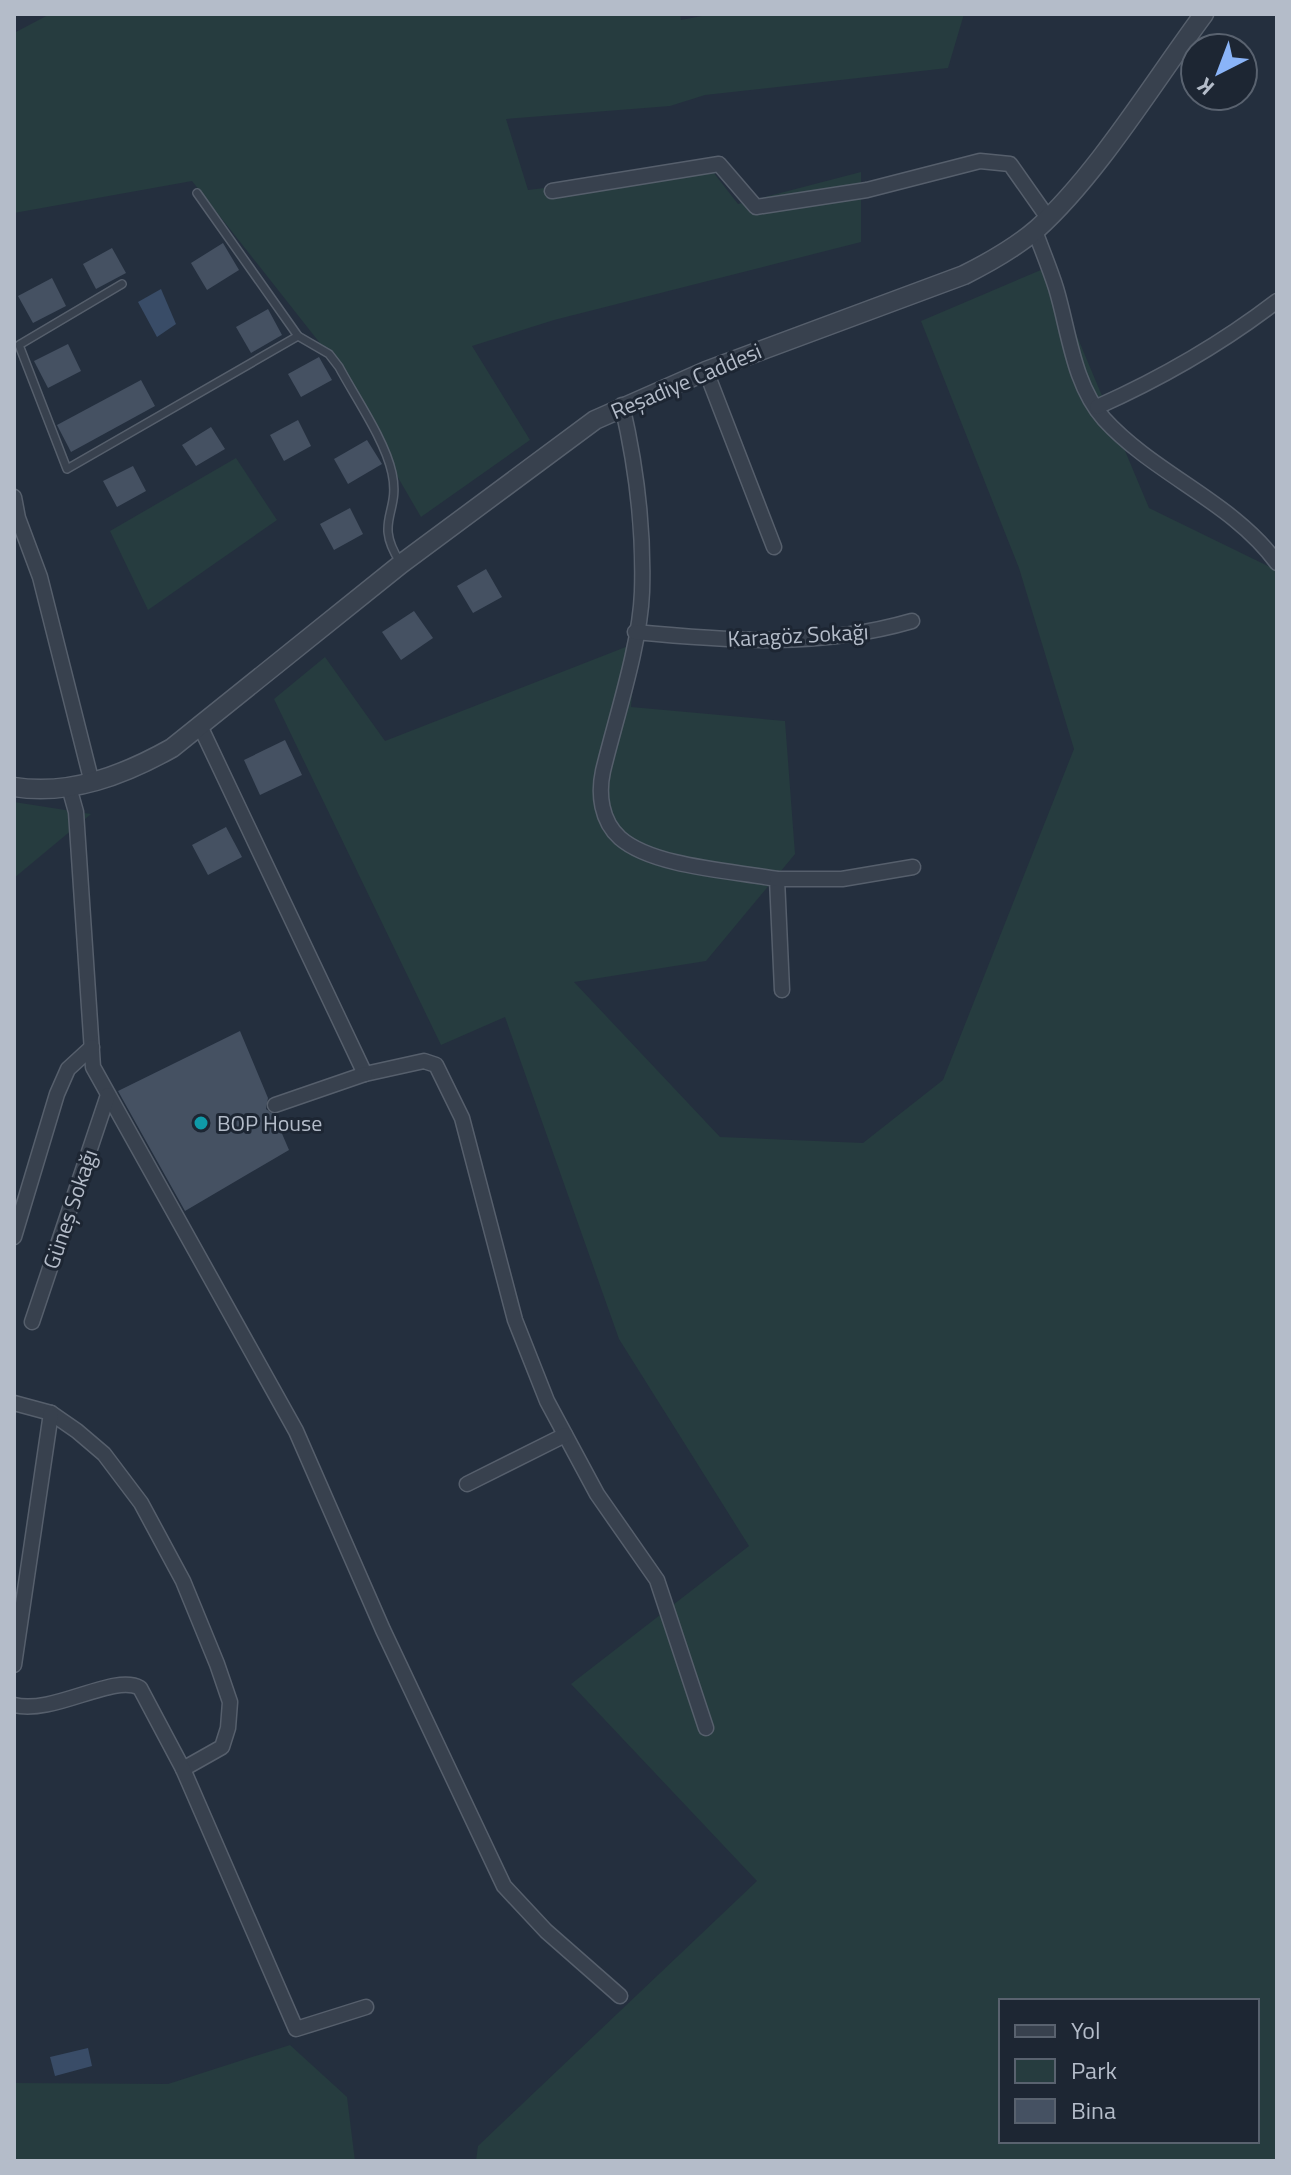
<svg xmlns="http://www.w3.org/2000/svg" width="1291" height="2175" viewBox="0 0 1291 2175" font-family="'Titillium Web',sans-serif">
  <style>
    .green { fill: #263c3f; fill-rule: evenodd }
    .water { fill: #394c67 }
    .building { fill: #455162 }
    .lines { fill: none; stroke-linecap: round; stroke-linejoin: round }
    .service-casing { stroke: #565f6c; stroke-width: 10 }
    .minor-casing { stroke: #565f6c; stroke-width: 17 }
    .tertiary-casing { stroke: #565f6c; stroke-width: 21 }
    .service { stroke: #38414e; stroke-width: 7 }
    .minor { stroke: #38414e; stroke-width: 14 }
    .tertiary { stroke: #38414e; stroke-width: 18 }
    .culture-dot { fill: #0f9aa8; stroke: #1d2633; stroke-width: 3 }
    .labels { text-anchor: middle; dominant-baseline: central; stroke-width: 6; stroke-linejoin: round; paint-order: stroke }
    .street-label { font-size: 22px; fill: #b4bcc9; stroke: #1d2633 }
    .poi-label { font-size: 22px; fill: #b4bcc9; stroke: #1d2633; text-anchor: start }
  </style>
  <rect width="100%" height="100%" fill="#242f3e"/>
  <g class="green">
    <polygon points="50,14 680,14 681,20 712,14 964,14 948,68 705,95 670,106 506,119 528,190 710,168 738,204 861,172 861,242 554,320 472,346 530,440 421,517 319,342 192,181 14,213 14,33"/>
    <path d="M1048 267 1149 508 1274 569 1277 574V2161H476L478 2146 757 1881 571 1684 749 1546 619 1339 505 1017 441 1045 274 699 325 657 385 741 636 643 631 707 785 721 795 854 706 961 574 982 720 1137 863 1143 943 1080 1074 749 1019 568 921 321ZM1001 2001H1257V2141H1001Z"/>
    <polygon points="236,458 277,520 148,610 110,531"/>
    <polygon points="14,802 91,814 14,878"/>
    <polygon points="290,2045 347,2097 355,2161 14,2161 14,2083 168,2084"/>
  </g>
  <g class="water">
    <polygon points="161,289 176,324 157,337 138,302"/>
    <polygon points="88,2048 92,2066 55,2076 50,2057"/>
  </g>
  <g class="building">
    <polygon points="223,243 239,270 207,290 191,263"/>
    <polygon points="112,248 126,273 96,289 83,264"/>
    <polygon points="52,278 66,306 33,323 18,296"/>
    <polygon points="268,309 282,335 251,353 236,327"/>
    <polygon points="68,344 81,371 48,388 34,361"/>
    <polygon points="319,357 332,380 301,397 288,374"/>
    <polygon points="141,380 155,406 71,452 57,425"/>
    <polygon points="298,420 311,446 284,461 270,435"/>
    <polygon points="211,427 225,449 196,466 182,445"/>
    <polygon points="367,440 382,464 348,484 334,459"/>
    <polygon points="133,466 146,491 117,507 103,481"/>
    <polygon points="350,508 363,534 334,550 320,524"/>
    <polygon points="486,569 502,597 473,613 457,586"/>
    <polygon points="414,611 433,638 401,660 382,632"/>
    <polygon points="285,740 302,775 260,795 244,760"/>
    <polygon points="226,827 242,857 208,875 192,845"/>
    <polygon points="240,1031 268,1098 266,1109 274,1115 289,1150 185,1211 118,1091"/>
  </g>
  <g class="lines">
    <defs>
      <g id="service">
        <path d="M197 193 298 336 329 354 339 367C355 397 385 440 392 473 401 514 373 520 400 562"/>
        <polyline points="122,284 19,345 67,469 298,336"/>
      </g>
      <g id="minor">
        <polyline points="552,191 719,164 756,207 867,190 980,161 1010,164 1048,218"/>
        <path d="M1035 231C1042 250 1050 269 1056 288 1069 331 1073 384 1104 419 1155 475 1233 502 1277 563"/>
        <polyline points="706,371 774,547"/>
        <path d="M622 405C636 465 644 530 642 592 640 646 616 717 603 771 598 794 601 821 620 838 653 867 734 871 777 879L782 990"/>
        <path d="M1097 407C1162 378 1221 344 1277 301"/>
        <polyline points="14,497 18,518 40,577 92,783"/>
        <path d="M635 632C730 641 819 648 912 621"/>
        <polyline points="201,728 365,1074 424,1061 436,1065 462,1118 515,1320 547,1401 597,1494 657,1580 706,1728"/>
        <polyline points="69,787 76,812 93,1067 296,1431 383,1630 504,1886 546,1931 620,1996"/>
        <polyline points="777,879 842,879 913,867"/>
        <polyline points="275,1105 365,1074"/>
        <polyline points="14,1237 57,1094 68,1069 92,1047"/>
        <polyline points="32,1322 108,1095"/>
        <polyline points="14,1403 51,1413 77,1431 104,1454 141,1503 183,1581 217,1664 230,1702 228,1728 222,1747 183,1769"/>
        <polyline points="467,1484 565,1435"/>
        <polyline points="14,1665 51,1413"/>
        <path d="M14 1705C54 1715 114 1673 140 1688L183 1769 296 2029 366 2007"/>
      </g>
      <path id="tertiary" d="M14 787C70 796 124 775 172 748L401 564 595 420 706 371 964 275C990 262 1015 248 1037 229 1098 174 1154 81 1204 14"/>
    </defs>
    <use href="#service" class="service-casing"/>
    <use href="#minor" class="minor-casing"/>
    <use href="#tertiary" class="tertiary-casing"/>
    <use href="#service" class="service"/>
    <use href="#minor" class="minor"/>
    <use href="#tertiary" class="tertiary"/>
  </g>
  <circle class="culture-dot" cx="201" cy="1123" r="8"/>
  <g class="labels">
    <g class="street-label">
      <text transform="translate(686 381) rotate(-23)">Reşadiye Caddesi</text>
      <text transform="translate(798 635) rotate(-3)">Karagöz Sokağı</text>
      <text transform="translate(70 1209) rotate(-71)">Güneş Sokağı</text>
    </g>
    <g class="poi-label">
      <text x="217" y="1123">BOP House</text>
    </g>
  </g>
  <rect width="1291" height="2175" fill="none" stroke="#b4bcc9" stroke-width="32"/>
  <rect x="999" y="1999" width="260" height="144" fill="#1d2633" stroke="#59626f" stroke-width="2"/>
  <rect x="1015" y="2025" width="40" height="12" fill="#38414e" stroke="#59626f" stroke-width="2"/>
  <text x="1071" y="2039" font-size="24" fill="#b4bcc9">Yol</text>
  <rect x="1015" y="2059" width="40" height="24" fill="#263c3f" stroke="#59626f" stroke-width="2"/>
  <text x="1071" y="2079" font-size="24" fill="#b4bcc9">Park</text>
  <rect x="1015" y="2099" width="40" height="24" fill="#455162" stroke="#59626f" stroke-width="2"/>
  <text x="1071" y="2119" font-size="24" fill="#b4bcc9">Bina</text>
  <g transform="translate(1219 72) rotate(222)"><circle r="38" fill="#1d2633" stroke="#59626f" stroke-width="2"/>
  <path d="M0-6L14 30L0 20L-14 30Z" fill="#8ab4f8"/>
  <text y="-12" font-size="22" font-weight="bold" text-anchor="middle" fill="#b4bcc9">K</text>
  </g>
</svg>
